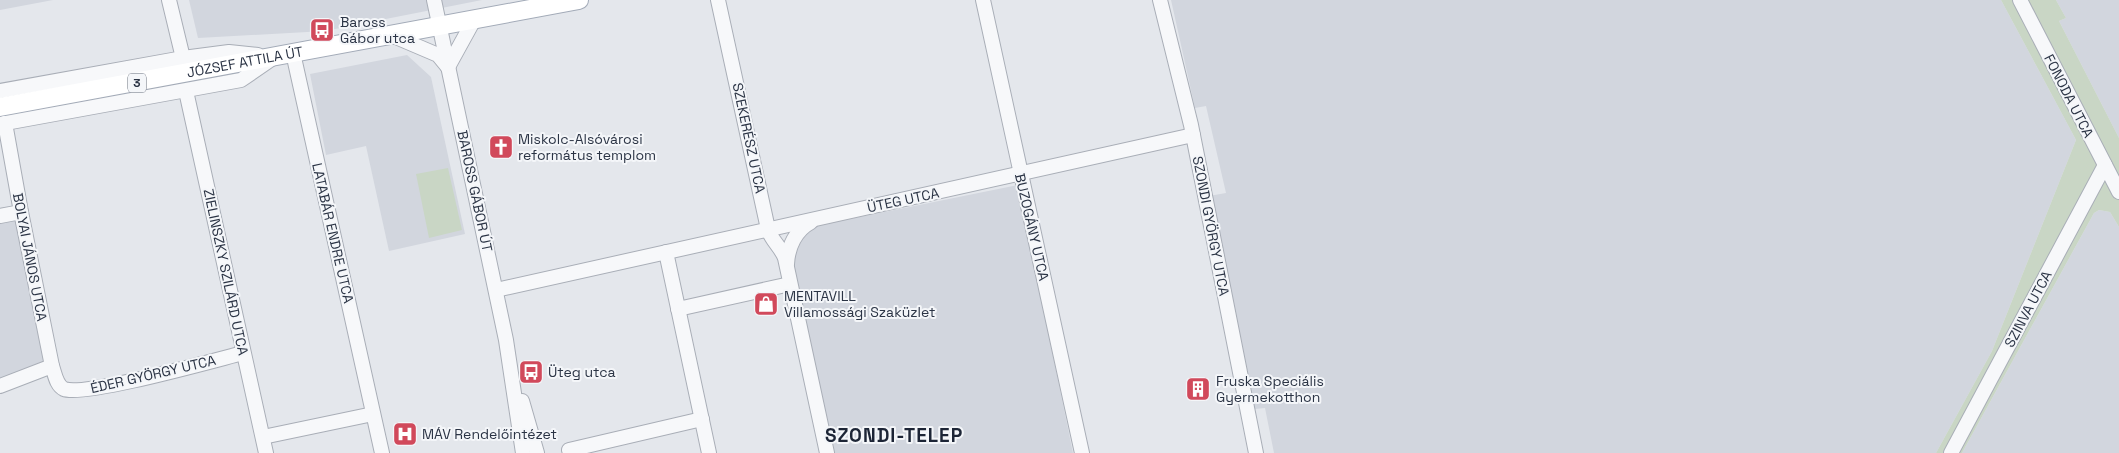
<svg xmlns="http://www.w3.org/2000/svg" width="2119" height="453" viewBox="0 0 2119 453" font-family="'Space Grotesk',sans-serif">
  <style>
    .built { fill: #d2d6de }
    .green { fill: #c9d6c5 }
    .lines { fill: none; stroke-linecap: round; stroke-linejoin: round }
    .minor-casing { stroke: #a9aeb7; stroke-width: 16 }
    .major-casing { stroke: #a3abb8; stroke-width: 20 }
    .minor { stroke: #f7f8fa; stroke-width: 14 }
    .major { stroke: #fff; stroke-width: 18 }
    .labels { text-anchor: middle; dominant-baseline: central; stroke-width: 4; stroke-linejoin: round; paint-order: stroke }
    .shield { fill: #f4f6f9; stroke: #676e7b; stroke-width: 1 }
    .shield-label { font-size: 12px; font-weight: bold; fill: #2b3445 }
    .poi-label { font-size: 14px; fill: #2b3445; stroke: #f4f6f9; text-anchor: start }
    .street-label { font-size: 14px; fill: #2b3445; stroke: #f4f6f9 }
    .district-label { font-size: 19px; font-weight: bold; letter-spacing: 1px; fill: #1d2536; stroke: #f4f6f9 }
  </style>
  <rect width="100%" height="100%" fill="#e4e7ec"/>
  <g class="built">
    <polygon points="0,0 53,0 0,10"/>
    <polygon points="189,0 482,0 325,31 198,38"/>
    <polygon points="1171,0 2001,0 2076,140 1992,351 1936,453 1274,453 1265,408 1255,409 1209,196 1226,193 1206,106 1195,108"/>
    <polygon points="2056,0 2119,0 2119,138 2059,21 2066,18"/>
    <polygon points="407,55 431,77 465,234 389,251 366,146 326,155 310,74"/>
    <polygon points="1018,185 1073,453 835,453 794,269 794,255 802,236 816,226 825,224"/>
    <polygon points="2099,210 2110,212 2119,227 2119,453 1962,453 2094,213"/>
    <polygon points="17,217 48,360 0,379 0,220"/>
  </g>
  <g class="green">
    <polygon points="2001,0 2056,0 2066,18 2059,21 2119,138 2119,227 2110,212 2099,210 2094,213 1962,453 1936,453 1992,351 2076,140"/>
    <polygon points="448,168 462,230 429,238 416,174"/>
  </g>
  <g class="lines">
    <defs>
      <g id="minor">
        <polyline points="169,0 183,58"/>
        <polyline points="434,0 506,340 523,453"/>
        <path d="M718 0 768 229C771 240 781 247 785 258L827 453"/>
        <polyline points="983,0 1082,453"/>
        <polyline points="1160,0 1191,125 1256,453"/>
        <polyline points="2020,0 2119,192"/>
        <polyline points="391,35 438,55 447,66"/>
        <polyline points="293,53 382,453"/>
        <polyline points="448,67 475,18"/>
        <polyline points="0,91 183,58 229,52 258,55"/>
        <polyline points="186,91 266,453"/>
        <path d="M5 123 21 212 52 366C55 374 56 385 64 389 84 397 215 360 243 353"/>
        <polyline points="0,124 241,80 273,58"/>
        <polyline points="0,216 21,212"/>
        <polyline points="666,252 709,453"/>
        <path d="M787 264C788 246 796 230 811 222"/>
        <polyline points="496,290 1193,135"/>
        <polyline points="678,309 790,284"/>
        <polyline points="0,386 52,366"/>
        <polyline points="522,401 537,453"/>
        <polyline points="263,437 373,414"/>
        <polyline points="569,450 702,419"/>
        <polyline points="1951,453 2105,165"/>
      </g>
      <g id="major">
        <path id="s1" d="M0 107 579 0"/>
      </g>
    </defs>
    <use href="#minor" class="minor-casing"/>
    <use href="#major" class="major-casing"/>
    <use href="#minor" class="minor"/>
    <use href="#major" class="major"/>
  </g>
  <defs>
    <symbol id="bus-square" viewBox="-11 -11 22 22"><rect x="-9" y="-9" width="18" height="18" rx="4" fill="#d1495b" stroke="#f4f6f9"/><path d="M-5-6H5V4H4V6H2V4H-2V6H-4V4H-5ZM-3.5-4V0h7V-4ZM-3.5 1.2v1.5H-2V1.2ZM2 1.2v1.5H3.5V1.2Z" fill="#fff"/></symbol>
    <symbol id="church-square" viewBox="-11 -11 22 22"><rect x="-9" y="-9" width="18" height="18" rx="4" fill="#d1495b" stroke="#f4f6f9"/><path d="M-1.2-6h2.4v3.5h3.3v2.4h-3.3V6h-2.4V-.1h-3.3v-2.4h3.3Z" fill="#fff"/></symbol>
    <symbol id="shop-square" viewBox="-11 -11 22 22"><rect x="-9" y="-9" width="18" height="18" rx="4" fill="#d1495b" stroke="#f4f6f9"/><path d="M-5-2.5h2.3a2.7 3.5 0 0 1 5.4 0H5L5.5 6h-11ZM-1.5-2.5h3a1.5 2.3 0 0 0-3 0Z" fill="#fff"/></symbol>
    <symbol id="building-square" viewBox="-11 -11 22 22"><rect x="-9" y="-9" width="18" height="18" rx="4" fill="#d1495b" stroke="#f4f6f9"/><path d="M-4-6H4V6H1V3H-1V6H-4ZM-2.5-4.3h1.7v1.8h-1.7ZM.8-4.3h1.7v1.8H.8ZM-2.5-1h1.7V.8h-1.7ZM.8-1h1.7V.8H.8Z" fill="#fff"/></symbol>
    <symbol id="hospital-square" viewBox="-11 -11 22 22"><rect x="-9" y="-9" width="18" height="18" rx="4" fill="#d1495b" stroke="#f4f6f9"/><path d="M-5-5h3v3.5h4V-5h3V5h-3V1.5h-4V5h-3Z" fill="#fff"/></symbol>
  </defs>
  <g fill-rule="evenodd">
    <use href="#bus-square" x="308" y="16" width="28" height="28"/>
    <use href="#church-square" x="487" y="133" width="28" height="28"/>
    <use href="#shop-square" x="752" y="290" width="28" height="28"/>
    <use href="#bus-square" x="517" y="358" width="28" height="28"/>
    <use href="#building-square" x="1184" y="375" width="28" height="28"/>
    <use href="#hospital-square" x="391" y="420" width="28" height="28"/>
  </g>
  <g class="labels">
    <rect class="shield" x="128" y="73.5" width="18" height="19" rx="4"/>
    <g class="shield-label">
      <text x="137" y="83">3</text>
    </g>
    <g class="poi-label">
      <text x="340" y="22">Baross<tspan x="340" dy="16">Gábor utca</tspan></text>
      <text x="518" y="139">Miskolc-Alsóvárosi<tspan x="518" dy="16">református templom</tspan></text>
      <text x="784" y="296">MENTAVILL<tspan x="784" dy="16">Villamossági Szaküzlet</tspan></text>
      <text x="548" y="372">Üteg utca</text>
      <text x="1216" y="381">Fruska Speciális<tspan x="1216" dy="16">Gyermekotthon</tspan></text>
      <text x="422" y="434">MÁV Rendelőintézet</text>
    </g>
    <g class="street-label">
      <text stroke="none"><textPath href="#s1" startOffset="249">JÓZSEF ATTILA ÚT</textPath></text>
      <text transform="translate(2069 96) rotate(63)">FONODA UTCA</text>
      <text transform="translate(749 138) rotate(78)">SZEKERÉSZ UTCA</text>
      <text transform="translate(475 191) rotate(78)">BAROSS GÁBOR ÚT</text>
      <text transform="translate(903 200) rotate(-12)">ÜTEG UTCA</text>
      <text transform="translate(1211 226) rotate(79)">SZONDI GYÖRGY UTCA</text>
      <text transform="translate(1032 227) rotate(77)">BUZOGÁNY UTCA</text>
      <text transform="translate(333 233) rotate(77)">LATABÁR ENDRE UTCA</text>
      <text transform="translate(30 257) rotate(79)">BOLYAI JÁNOS UTCA</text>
      <text transform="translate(226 272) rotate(78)">ZIELINSZKY SZILÁRD UTCA</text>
      <text transform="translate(2028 309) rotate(-62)">SZINVA UTCA</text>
      <text transform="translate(153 374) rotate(-13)">ÉDER GYÖRGY UTCA</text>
    </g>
    <g class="district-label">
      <text x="894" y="435">SZONDI-TELEP</text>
    </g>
  </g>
</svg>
